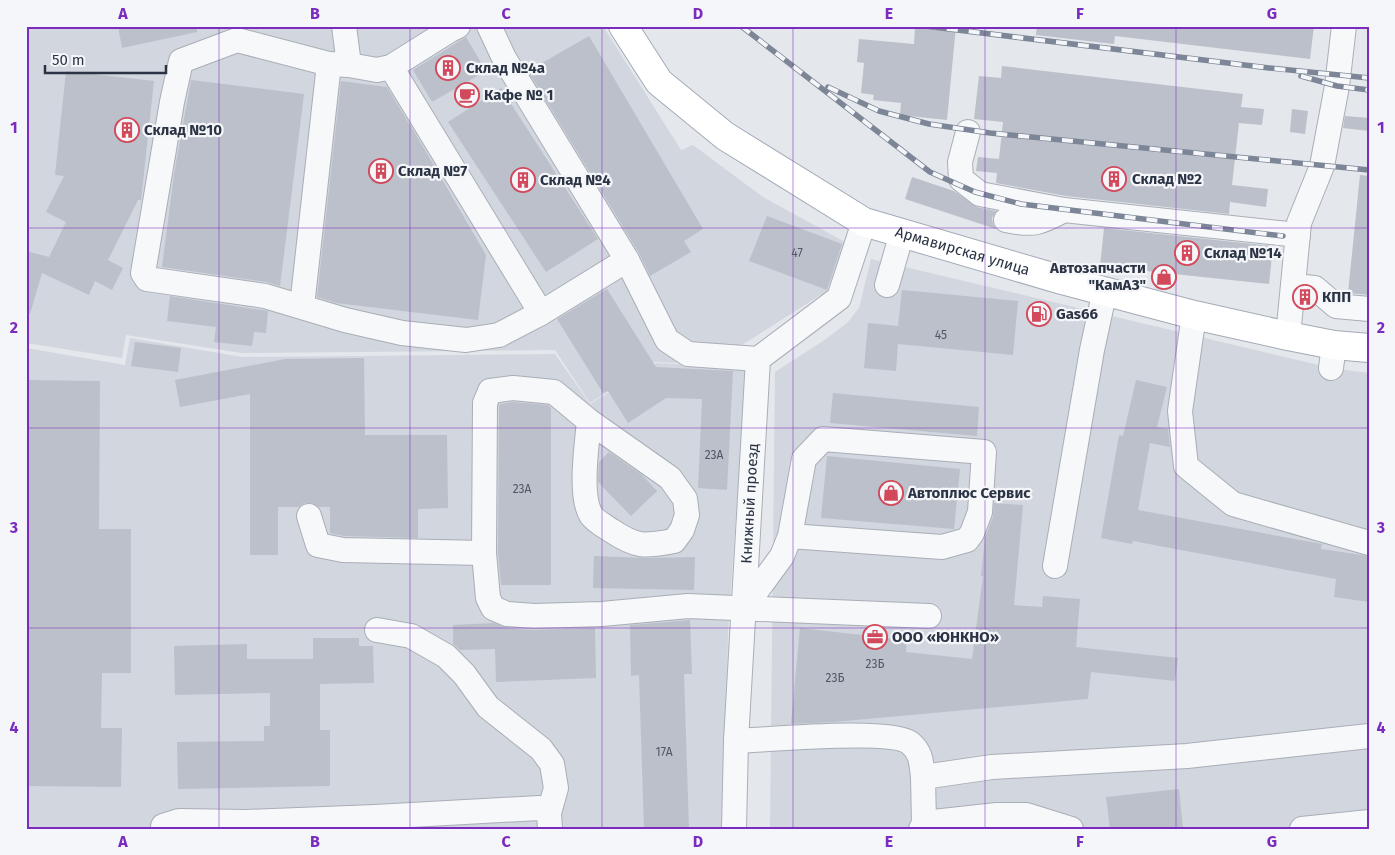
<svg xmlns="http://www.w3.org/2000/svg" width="1395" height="855" viewBox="0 0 1395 855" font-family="'Fira Sans',sans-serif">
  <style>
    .built { fill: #d2d6de }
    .building { fill: #bbc0ca }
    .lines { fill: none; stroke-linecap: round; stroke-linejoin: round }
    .minor-casing { stroke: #a9aeb7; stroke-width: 26 }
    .major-casing { stroke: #a3abb8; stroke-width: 30 }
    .minor { stroke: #f7f8fa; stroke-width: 24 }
    .major { stroke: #fff; stroke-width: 28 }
    .rail-casing { stroke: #7d8696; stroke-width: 5.5 }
    .rail { stroke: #f4f6f9; stroke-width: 4; stroke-dasharray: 11; stroke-linecap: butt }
    .grid { fill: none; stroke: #7b2cbf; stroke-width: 1; stroke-opacity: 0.55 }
    .labels { text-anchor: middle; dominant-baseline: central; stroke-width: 4.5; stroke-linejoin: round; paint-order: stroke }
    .number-label { font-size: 12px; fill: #4f5766 }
    .poi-label { font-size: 15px; font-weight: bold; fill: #2b3445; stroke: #f4f6f9; text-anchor: start }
    .street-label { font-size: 15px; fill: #2b3445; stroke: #f4f6f9 }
    .neatline { fill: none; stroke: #7b2cbf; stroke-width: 2 }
    .grid-label { font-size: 16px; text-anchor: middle; font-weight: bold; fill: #7b2cbf }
  </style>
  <rect width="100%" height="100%" fill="#e4e7ec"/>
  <g class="built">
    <polygon points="26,26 603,26 681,150 693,145 763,197 845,242 845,245 827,291 742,345 746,366 655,362 590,403 555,350 242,353 126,335 122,358 26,343"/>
    <polygon points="871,259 1331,368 1369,373 1369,829 770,829 775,372 826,339 848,322 859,308"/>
    <polygon points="130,338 242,357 555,354 590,404 656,363 746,368 728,632 725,829 26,829 26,348 125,365"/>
  </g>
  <g class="building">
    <polygon points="118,26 197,26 197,32 122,48"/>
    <polygon points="915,26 956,26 947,120 900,115 901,103 873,100 874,95 861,93 864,63 857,62 859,39 914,44"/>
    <polygon points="1037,26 1314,26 1310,59 1115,36 1114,44 1036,35"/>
    <polygon points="589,36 703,229 684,241 691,252 650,276 639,253 528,71"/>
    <polygon points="466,37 486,71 432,102 413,70"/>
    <polygon points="1002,66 1243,94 1241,107 1264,109 1262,125 1239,123 1232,185 1268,189 1266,207 1230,202 1229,214 1066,196 996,183 997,173 976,171 978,157 999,159 1003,122 974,119 979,76 1001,78"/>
    <polygon points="66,71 154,81 141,200 138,200 108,260 123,268 112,290 95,281 89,295 42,273 30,314 26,313 26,251 49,257 66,222 46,212 64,176 55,175"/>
    <polygon points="191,80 304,94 280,286 267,282 162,267 174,174"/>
    <polygon points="341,81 387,87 422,145 486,255 478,320 336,303 317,297"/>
    <polygon points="501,88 598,239 546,272 448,122"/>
    <polygon points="1292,109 1308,111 1305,134 1290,132"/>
    <polygon points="1345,116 1369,118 1369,131 1343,128"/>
    <polygon points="1360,175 1369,176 1369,295 1348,293"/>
    <polygon points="912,177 954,191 977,207 996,211 992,218 993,224 996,229 905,199"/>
    <polygon points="767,216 842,244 827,290 749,261"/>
    <polygon points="1104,228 1273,246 1269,284 1174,274 1173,282 1154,280 1155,272 1100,266"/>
    <polygon points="607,289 656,367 733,371 727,490 698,488 702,399 666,398 628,423 608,391 603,393 557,319"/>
    <polygon points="902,290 1018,301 1013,355 898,344 896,371 864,368 868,323 898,326"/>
    <polygon points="170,296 268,311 266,333 254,332 252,346 214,342 216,327 167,321"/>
    <polygon points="135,342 181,348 178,372 131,366"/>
    <polygon points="364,358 365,435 447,435 448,508 418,509 418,538 416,538 344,536 330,533 330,507 319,507 312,503 304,503 299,507 278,507 278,555 250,555 250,394 180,407 175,380 285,359"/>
    <polygon points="26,380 100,381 99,529 131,529 131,673 102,673 101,728 122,728 121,787 26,786"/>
    <polygon points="1136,380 1167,387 1157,427 1168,429 1170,447 1150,443 1138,510 1322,544 1321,549 1369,556 1369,602 1334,597 1336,579 1133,541 1132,544 1101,538 1119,435 1123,436"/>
    <polygon points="833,393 979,407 977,436 830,423"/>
    <polygon points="513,402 548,405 551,408 551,585 501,585 498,552 499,406 500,404"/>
    <polygon points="609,452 642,475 657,491 631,516 598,482 599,462"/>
    <polygon points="827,456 960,469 954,529 821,518"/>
    <polygon points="994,503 1023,505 1014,605 1042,607 1043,596 1080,599 1076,647 1178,658 1175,681 1091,672 1088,699 834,722 791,724 800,628 907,640 906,652 972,659 983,576 981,576 985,538 993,517"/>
    <polygon points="594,556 648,558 695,557 694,590 593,588"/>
    <polygon points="690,620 692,674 684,674 689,829 644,829 639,675 631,676 630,625"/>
    <polygon points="494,623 506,628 533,630 595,628 596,678 496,682 495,649 460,650 453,644 453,625"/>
    <polygon points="313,638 359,638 359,646 373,646 374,683 320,684 320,730 330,730 330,786 178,789 177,742 264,741 264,726 270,726 270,693 175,695 174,646 247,644 247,659 313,659"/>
    <polygon points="1179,789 1183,829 1110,829 1106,797"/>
  </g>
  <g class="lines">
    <defs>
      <g id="minor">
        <polyline points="344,26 349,65"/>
        <polyline points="458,26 450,30 391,67 377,70 349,65 329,64 237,40 181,61 172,102 143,273 147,279 265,296 345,320 402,333 466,340 499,335 541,313 627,260"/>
        <polyline points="489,26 504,58 627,260 667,340 688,354 758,359"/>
        <polyline points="391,67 541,313"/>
        <polyline points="968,132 960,162 961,179 980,194 1064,210 1298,235"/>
        <path d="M1006 220C1034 226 1040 223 1064 210"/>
        <polyline points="887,285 902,233"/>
        <polyline points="1294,286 1315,288 1336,306 1369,309"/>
        <polyline points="302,306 329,64"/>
        <polyline points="1194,315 1180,411 1186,466 1233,504 1369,543"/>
        <polyline points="1288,336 1299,223 1322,166 1337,86 1344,26"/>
        <polyline points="1331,368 1334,345"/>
        <path d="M589 421C587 444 579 495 591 515 595 521 606 527 612 531 638 548 644 546 674 541L682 530 687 515 685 499 670 478 589 421 554 392 513 388 490 391 485 403 484 553 488 598 493 608 507 614 534 616 602 614 688 606 929 616"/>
        <polyline points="309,516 318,545 343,550 484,553"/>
        <polyline points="1055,566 1092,350 1105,290"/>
        <polyline points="744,608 782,556 790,536 804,459 823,439 984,452 980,512 972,533 967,540 942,547 790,536"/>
        <polyline points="377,630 411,636 446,656 464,674 488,707 541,749 552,764 556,788 549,813"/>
        <path d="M736 741C765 740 891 728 910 743 922 753 921 763 923 777"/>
        <polyline points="924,823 923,777 992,767 1187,756 1369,736"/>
        <polyline points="163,829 163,826 179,821 246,822 375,817 539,808 549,813 550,829"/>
        <path id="s1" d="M734 829 736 741 758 359 839 298 864 222"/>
        <polyline points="921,829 924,823 997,815 1026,815 1071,829"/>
        <polyline points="1302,829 1369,822"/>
      </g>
      <g id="major">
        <path id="s2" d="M623 26 659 82 725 136 864 222 1062 280 1194 315 1288 336 1334 345 1369 348"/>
      </g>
    </defs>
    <use href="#minor" class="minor-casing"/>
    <use href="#major" class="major-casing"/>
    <use href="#minor" class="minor"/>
    <use href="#major" class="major"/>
    <defs>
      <g id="rail">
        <polyline points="741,26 930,172 975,192 1021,204 1283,236"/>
        <polyline points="925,26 1269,68 1369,78"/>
        <polyline points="1301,76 1337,86 1369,90"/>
        <polyline points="828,87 879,111 929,124 990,133 1369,170"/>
      </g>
    </defs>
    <use href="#rail" class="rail-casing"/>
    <use href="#rail" class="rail"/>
  </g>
  <path class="grid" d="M219 26V829M410 26V829M602 26V829M793 26V829M985 26V829M1176 26V829M26 228H1369M26 428H1369M26 628H1369"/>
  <defs>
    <symbol id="building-ring" viewBox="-11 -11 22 22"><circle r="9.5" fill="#f4f6f9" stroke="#d1495b" stroke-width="1.5"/><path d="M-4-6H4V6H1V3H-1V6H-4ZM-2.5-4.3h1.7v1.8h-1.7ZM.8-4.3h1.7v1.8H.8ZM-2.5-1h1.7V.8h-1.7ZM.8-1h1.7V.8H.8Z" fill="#d1495b"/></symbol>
    <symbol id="cafe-ring" viewBox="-11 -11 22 22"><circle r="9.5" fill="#f4f6f9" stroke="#d1495b" stroke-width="1.5"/><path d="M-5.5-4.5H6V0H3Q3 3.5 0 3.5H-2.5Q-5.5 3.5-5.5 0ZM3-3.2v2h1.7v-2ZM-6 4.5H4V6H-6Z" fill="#d1495b"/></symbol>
    <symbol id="shop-ring" viewBox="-11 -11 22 22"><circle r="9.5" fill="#f4f6f9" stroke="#d1495b" stroke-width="1.5"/><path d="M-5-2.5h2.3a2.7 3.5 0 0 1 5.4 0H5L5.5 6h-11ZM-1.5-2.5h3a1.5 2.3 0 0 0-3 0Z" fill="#d1495b"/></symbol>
    <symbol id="fuel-ring" viewBox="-11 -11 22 22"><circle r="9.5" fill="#f4f6f9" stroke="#d1495b" stroke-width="1.5"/><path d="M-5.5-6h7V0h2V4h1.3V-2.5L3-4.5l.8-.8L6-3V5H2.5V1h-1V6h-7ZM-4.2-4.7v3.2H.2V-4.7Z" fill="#d1495b"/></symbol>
    <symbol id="office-ring" viewBox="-11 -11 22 22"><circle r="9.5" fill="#f4f6f9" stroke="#d1495b" stroke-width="1.5"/><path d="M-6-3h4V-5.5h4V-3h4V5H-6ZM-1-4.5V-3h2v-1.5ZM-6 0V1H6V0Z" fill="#d1495b"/></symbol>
  </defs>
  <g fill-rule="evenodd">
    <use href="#building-ring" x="434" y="54" width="28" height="28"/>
    <use href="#cafe-ring" x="453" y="81" width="28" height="28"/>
    <use href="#building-ring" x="113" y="116" width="28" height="28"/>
    <use href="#building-ring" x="367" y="157" width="28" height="28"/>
    <use href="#building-ring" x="1100" y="165" width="28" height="28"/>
    <use href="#building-ring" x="509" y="166" width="28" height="28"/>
    <use href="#building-ring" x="1173" y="239" width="28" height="28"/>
    <use href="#shop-ring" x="1150" y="263" width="28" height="28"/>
    <use href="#building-ring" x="1291" y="283" width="28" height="28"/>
    <use href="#fuel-ring" x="1025" y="300" width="28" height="28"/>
    <use href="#shop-ring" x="877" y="479" width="28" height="28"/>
    <use href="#office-ring" x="861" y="623" width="28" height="28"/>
  </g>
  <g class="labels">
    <g class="number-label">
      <text x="797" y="253">47</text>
      <text x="941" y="335">45</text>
      <text x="714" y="455">23А</text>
      <text x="522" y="489">23А</text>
      <text x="875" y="664">23Б</text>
      <text x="835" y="678">23Б</text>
      <text x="664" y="752">17А</text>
    </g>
    <g class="poi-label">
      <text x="466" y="68">Склад №4а</text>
      <text x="484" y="95">Кафе № 1</text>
      <text x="144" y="130">Склад №10</text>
      <text x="398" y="171">Склад №7</text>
      <text x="1132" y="179">Склад №2</text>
      <text x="540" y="180">Склад №4</text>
      <text x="1204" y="253">Склад №14</text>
      <text x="1146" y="268" text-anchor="end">Автозапчасти<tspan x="1146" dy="17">"КамАЗ"</tspan></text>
      <text x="1322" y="297">КПП</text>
      <text x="1056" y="314">Gas66</text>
      <text x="908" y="493">Автоплюс Сервис</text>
      <text x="892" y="637">ООО «ЮНКНО»</text>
    </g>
    <g class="street-label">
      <text stroke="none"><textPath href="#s2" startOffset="418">Армавирская улица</textPath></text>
      <text stroke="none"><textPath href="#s1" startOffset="326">Книжный проезд</textPath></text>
    </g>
  </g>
  <rect width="1395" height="855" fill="none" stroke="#f4f6f9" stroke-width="55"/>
  <path d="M45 65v8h121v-8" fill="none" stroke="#2b3445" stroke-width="2.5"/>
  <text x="52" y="65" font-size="15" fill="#2b3445" stroke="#f4f6f9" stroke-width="4" paint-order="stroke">50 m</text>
  <rect x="28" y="28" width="1340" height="800" class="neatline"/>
  <g class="grid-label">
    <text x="123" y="19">A</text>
    <text x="315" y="19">B</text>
    <text x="506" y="19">C</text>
    <text x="698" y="19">D</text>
    <text x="889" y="19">E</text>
    <text x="1080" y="19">F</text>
    <text x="1272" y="19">G</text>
    <text x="14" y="133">1</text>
    <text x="1381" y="133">1</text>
    <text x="14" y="333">2</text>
    <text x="1381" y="333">2</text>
    <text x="14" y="533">3</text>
    <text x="1381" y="533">3</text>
    <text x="14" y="733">4</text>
    <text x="1381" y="733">4</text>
    <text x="123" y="847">A</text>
    <text x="315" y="847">B</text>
    <text x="506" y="847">C</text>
    <text x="698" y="847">D</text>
    <text x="889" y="847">E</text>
    <text x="1080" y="847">F</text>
    <text x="1272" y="847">G</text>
  </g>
</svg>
